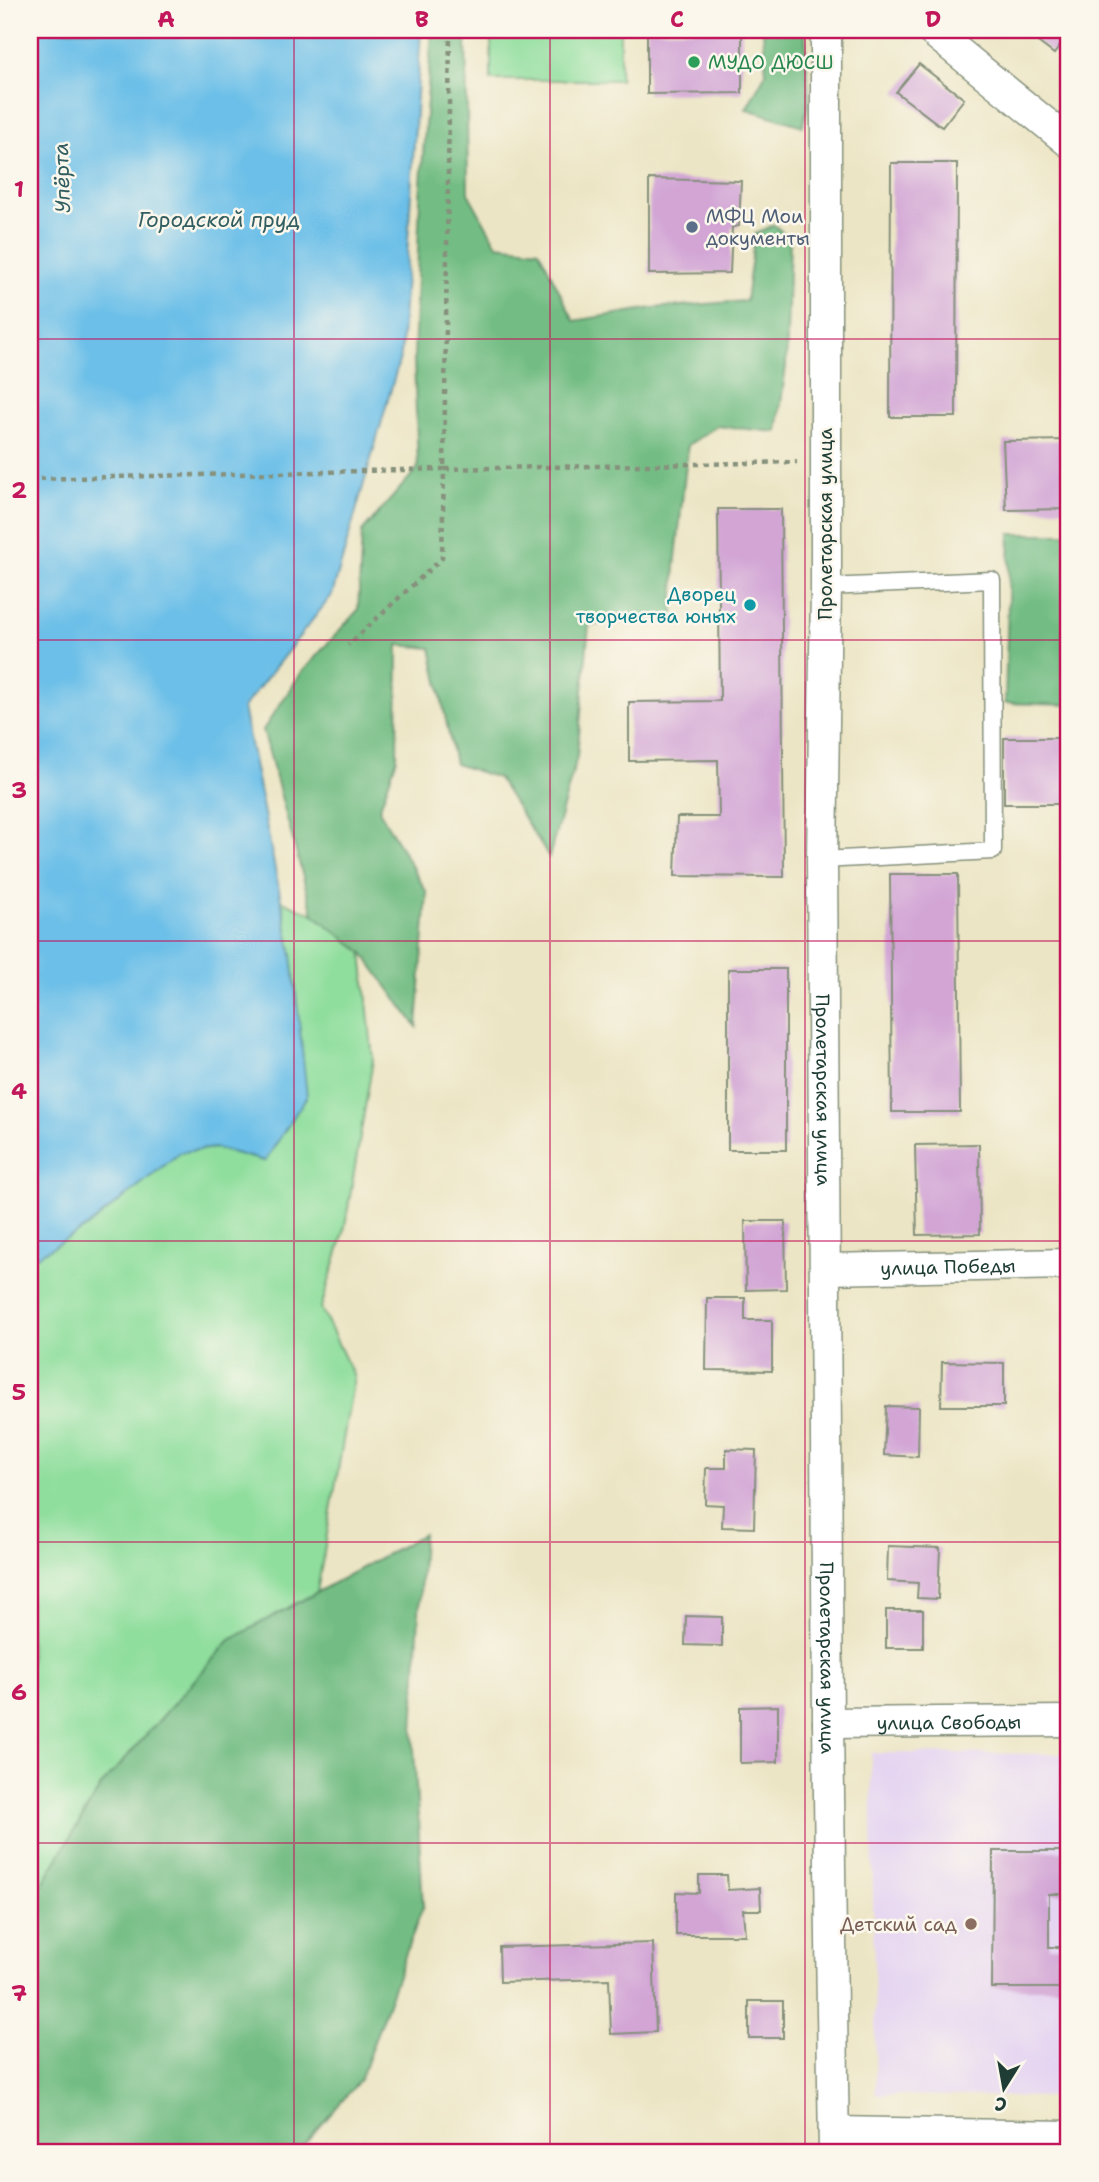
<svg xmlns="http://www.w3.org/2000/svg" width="1099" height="2182" viewBox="0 0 1099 2182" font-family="'Shantell Sans',sans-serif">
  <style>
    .built { fill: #e4d3f2 }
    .green { fill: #8fde9d; stroke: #578e68; stroke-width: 2 }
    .forest { fill: #73bd84; stroke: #497d5c; stroke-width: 2 }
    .water { fill: #6cbfe8; stroke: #467e8e; stroke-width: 2 }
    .building { fill: #d2a5d5 }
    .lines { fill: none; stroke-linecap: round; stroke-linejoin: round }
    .service-casing { stroke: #86917c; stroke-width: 19 }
    .minor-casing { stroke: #86917c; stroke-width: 33 }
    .path { stroke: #86917c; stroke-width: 4.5; stroke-dasharray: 5 5; stroke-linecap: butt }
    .service { stroke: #fff; stroke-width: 16 }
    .minor { stroke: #fff; stroke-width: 30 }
    .grid { fill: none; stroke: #c2185b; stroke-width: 2; stroke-opacity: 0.55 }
    .leisure-dot { fill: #2e9e5b; stroke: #fbf7ec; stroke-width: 2.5 }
    .service-dot { fill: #5c6f8a; stroke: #fbf7ec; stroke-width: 2.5 }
    .culture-dot { fill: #0f9aa8; stroke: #fbf7ec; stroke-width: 2.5 }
    .education-dot { fill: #8d6e63; stroke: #fbf7ec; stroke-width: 2.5 }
    .labels { text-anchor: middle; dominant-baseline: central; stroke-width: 5; stroke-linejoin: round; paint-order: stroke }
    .leisure-label { font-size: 19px; fill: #27864d; stroke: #fbf7ec; text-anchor: start }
    .service-label { font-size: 19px; fill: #4e5e75; stroke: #fbf7ec; text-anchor: start }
    .street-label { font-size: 19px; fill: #1f3d34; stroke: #fbf7ec }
    .culture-label { font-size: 19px; fill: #0d838f; stroke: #fbf7ec; text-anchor: end }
    .education-label { font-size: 19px; fill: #785e54; stroke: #fbf7ec; text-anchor: end }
    .water-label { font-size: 21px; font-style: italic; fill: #325e61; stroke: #fbf7ec }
    .neatline { fill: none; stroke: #c2185b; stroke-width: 2.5 }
    .grid-label { font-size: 23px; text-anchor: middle; font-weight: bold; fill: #c2185b }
  </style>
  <rect width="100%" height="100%" fill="#fbf7ec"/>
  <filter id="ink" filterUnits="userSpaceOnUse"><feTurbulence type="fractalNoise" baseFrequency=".0143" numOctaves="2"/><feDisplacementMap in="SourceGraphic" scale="14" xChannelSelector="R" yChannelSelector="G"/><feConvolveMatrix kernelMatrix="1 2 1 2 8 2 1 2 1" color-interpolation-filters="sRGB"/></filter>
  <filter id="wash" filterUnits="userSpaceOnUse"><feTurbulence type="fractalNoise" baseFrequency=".00686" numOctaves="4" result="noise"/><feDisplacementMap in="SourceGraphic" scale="28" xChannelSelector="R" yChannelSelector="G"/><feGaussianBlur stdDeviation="1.57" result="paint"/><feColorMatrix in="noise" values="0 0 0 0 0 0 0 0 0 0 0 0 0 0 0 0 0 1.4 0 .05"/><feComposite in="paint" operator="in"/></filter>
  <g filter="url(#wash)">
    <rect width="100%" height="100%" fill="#ece5c5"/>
    <polygon class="built" points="871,1753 1069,1754 1069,2097 876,2095"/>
    <g class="green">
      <rect x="491" y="30" width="129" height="50"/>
      <polygon points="282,901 313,914 362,952 373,1060 344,1232 321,1308 354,1377 317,1592 230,1640 101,1786 30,1905 30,1254 37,1255 87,1227 181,1152 215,1148 264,1161 292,955"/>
    </g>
    <g class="forest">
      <polygon points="432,30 466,30 468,193 497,245 539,250 574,321 653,308 746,301 755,234 774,225 790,239 786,366 777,432 717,426 688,445 675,567 673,618 589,625 577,757 549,857 498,778 455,764 431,648 398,645 397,758 379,810 427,893 417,1027 362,952 313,914 263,730 301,673 358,610 362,532 418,468 414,358 420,198"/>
      <polygon points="763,30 805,30 809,100 803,126 746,109 766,73"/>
      <polygon points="1010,534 1069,534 1069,705 1005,703"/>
      <polygon points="423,1534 413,1732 423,1906 360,2080 298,2152 30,2152 30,1905 101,1786 230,1640"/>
    </g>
    <polygon class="water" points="30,30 421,30 401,354 332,595 243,708 292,955 307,1096 265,1161 215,1148 181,1152 87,1227 37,1256 30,1254"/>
    <g id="blocks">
      <g class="building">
        <polygon points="647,30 742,30 742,93 647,94"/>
        <polygon points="1022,30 1069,30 1069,34 1054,54"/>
        <polygon points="919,64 964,99 942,127 896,92"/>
        <polygon points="891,163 957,163 956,417 890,417"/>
        <polygon points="649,179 741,181 739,226 732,227 730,273 649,274"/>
        <polygon points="1069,440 1069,509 1006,510 1003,441"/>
        <polygon points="718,509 781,509 784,877 675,876 677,817 719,817 718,760 629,761 629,702 720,701"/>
        <rect x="1004" y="738" width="65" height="66"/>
        <polygon points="890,874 958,874 960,1112 892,1112"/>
        <rect x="728" y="969" width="58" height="181"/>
        <polygon points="979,1144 980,1234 917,1235 915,1145"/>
        <polygon points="745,1221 785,1221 786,1289 746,1290"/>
        <polygon points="707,1298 745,1298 745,1320 772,1320 772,1371 706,1370"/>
        <polygon points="942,1362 1004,1363 1004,1406 941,1406"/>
        <polygon points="886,1406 919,1407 918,1457 884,1455"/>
        <polygon points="726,1449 756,1450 754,1528 722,1527 723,1505 705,1504 706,1468 726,1468"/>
        <polygon points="888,1546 940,1548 938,1599 917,1598 918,1583 887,1581"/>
        <rect x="886" y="1610" width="37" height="38"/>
        <polygon points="686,1616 722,1617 722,1646 685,1645"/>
        <polygon points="778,1706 778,1762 740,1763 740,1707"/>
        <polygon points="993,1851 1069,1851 1069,1894 1049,1894 1049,1947 1069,1947 1069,1988 992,1988"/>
        <polygon points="699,1875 727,1875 728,1890 760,1888 761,1910 743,1910 745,1935 676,1935 676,1892 699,1893"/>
        <polygon points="653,1943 656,2032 611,2034 609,1979 500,1982 499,1947"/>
        <rect x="749" y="2001" width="34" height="37"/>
      </g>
    </g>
  </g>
  <g filter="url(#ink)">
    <use href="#blocks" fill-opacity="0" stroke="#86917c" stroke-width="2"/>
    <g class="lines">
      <defs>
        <polyline id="service" points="822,860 993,851 992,580 826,587"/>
        <g id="minor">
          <path id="s1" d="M826 30V587L822 860 828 1723 834 2152"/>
          <polyline points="931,30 1069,142"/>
          <path id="s2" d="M826 1269 1069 1264"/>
          <path id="s3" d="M828 1723 1069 1721"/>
          <polyline points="834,2132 1069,2136"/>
        </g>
      </defs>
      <use href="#service" class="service-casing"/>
      <use href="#minor" class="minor-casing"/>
      <g class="path">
        <polyline points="450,30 444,469 797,462"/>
        <polyline points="30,479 444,469 442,558 348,645"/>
      </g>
      <use href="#service" class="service"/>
      <use href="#minor" class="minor"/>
    </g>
  </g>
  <path class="grid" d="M294 30V2152M550 30V2152M805 30V2152M30 339H1069M30 640H1069M30 941H1069M30 1241H1069M30 1542H1069M30 1843H1069"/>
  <circle class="leisure-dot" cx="694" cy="62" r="7"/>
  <circle class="service-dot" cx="692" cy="227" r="7"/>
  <circle class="culture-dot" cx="750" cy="605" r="7"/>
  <circle class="education-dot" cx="971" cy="1924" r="7"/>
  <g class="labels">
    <g class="leisure-label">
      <text x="708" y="62">МУДО ДЮСШ</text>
    </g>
    <g class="service-label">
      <text x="706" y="216">МФЦ Мои<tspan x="706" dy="22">документы</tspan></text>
    </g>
    <g class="street-label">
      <text transform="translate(825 524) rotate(-90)">Пролетарская улица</text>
      <text stroke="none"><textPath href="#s1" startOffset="1060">Пролетарская улица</textPath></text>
      <text stroke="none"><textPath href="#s2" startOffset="122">улица Победы</textPath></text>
      <text stroke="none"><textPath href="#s1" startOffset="1628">Пролетарская улица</textPath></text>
      <text stroke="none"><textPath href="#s3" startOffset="121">улица Свободы</textPath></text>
    </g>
    <g class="culture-label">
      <text x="736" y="594">Дворец<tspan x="736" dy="22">творчества юных</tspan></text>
    </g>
    <g class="education-label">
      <text x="957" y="1924">Детский сад</text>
    </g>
    <g class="water-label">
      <text transform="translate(62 178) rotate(-92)">Упёрта</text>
      <text x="219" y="220">Городской пруд</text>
    </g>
  </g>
  <rect width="1099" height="2182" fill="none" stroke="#fbf7ec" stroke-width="77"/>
  <g transform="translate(1004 2088) rotate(191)" stroke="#fbf7ec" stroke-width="5" paint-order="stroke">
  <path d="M0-5L12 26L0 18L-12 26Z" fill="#1f3d34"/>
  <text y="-10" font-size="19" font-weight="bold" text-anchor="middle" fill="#1f3d34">С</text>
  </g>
  <rect x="38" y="38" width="1022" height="2106" class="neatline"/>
  <g class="grid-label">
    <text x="166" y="27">A</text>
    <text x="422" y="27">B</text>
    <text x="677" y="27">C</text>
    <text x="933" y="27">D</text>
    <text x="19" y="197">1</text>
    <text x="19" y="498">2</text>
    <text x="19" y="798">3</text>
    <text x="19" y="1099">4</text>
    <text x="19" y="1400">5</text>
    <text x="19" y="1700">6</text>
    <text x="19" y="2001">7</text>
  </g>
</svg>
